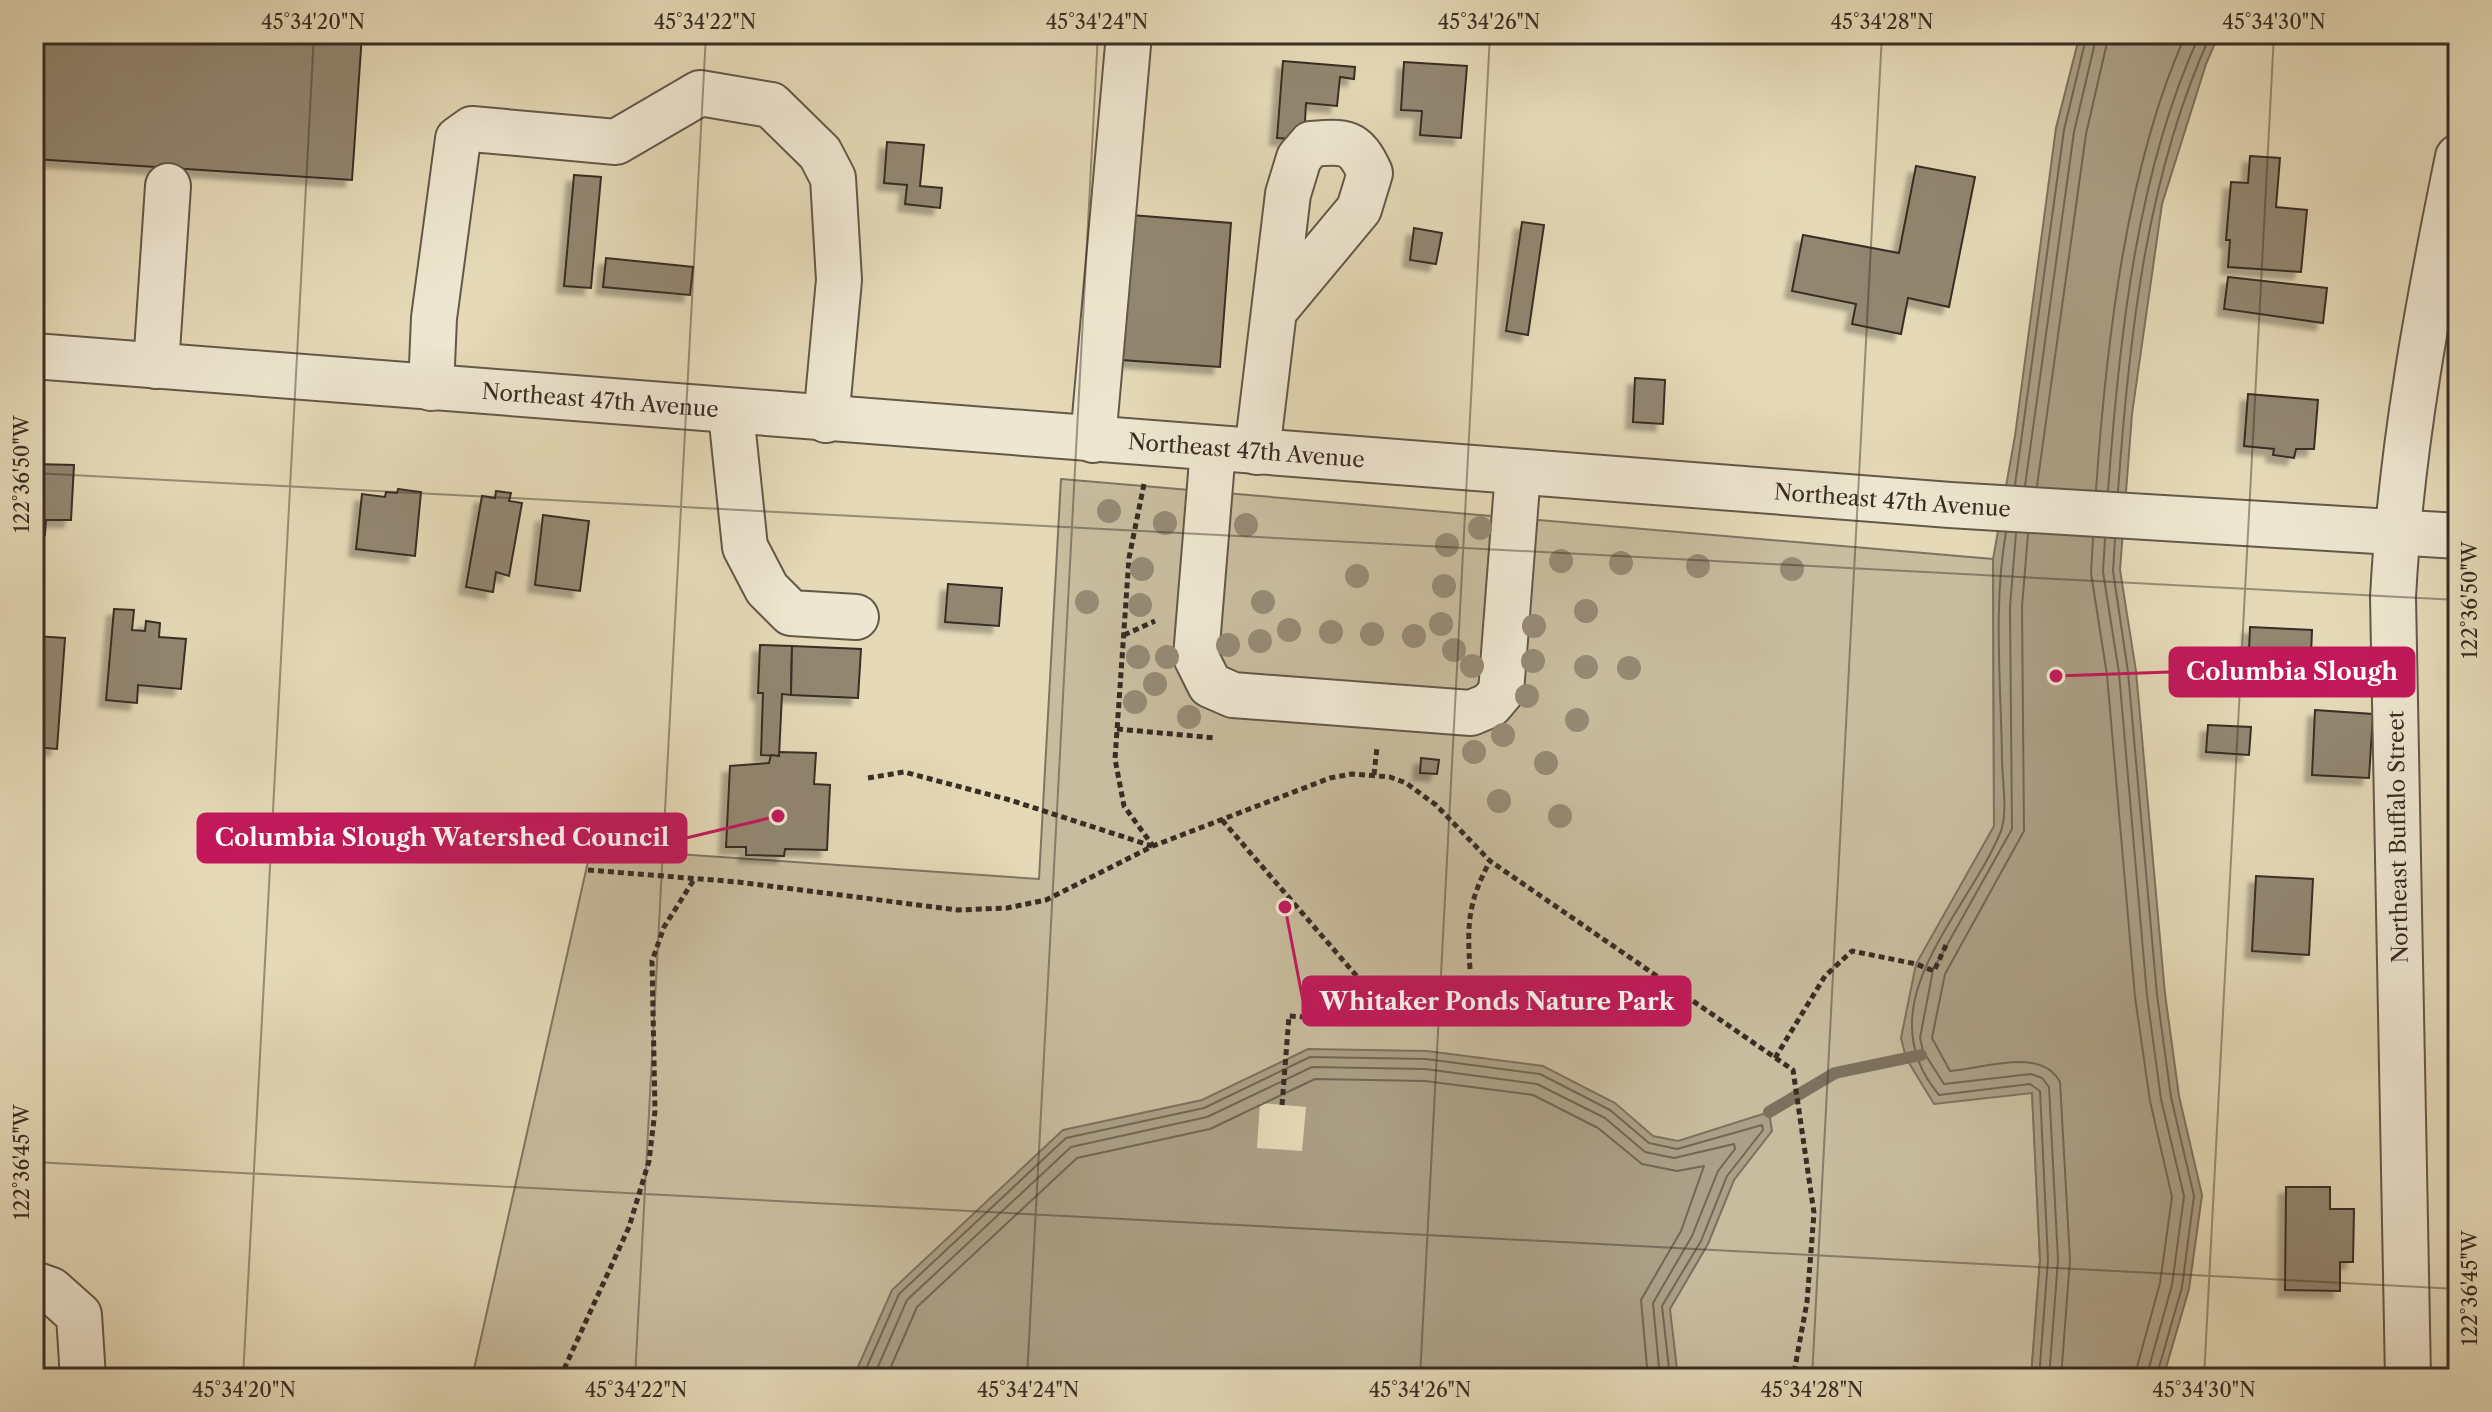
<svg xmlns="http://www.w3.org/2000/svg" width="2492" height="1412" viewBox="0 0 2492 1412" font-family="'Libre Caslon Text',serif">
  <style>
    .green { fill: #c8bc9e; stroke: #807461; stroke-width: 2 }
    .water { fill: #ab9f85; stroke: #7d715e; stroke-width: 2 }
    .pier { fill: #e5d9b7 }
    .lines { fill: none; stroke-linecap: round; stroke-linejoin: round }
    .shore { stroke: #726654; stroke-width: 2 }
    .stream { stroke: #7d715e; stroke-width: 12 }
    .building { fill: #928670; stroke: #392d24; stroke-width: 2; filter: url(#shadow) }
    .minor-casing { stroke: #645849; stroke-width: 48 }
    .path { stroke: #392d24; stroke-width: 5; stroke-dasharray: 6 4; stroke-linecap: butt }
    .minor { stroke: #eee6d0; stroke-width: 44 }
    .tree { fill: #968a73 }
    .ticks { fill: none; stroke: #392d24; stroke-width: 2; stroke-opacity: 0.45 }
    .labels { text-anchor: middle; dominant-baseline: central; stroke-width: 8; stroke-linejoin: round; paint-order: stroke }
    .street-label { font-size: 22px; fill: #392d24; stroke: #eee6d0 }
    .leader { fill: none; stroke: #c2185b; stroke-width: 3 }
    .callout-dot { fill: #c2185b; stroke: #eee6d0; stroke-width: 3 }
    .callout { fill: #c2185b; stroke: #c2185b; stroke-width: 3 }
    .callout-label { font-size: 24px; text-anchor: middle; font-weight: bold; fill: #fff }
    .neatline { fill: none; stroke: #392d24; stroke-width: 3 }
    .ticks-label { font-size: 20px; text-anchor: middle; fill: #392d24 }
  </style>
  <defs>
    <filter id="shadow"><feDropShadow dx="-7" dy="7" stdDeviation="2" flood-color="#0004"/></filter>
  </defs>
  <rect width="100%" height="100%" fill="#e5d9b7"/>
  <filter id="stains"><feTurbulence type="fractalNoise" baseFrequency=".0025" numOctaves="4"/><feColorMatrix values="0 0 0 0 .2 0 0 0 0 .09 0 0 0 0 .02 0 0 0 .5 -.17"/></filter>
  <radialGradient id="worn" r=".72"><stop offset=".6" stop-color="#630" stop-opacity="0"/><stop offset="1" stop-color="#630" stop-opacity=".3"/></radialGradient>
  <polygon class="green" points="1061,479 1993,559 1994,826 2032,1092 2040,1260 2031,1378 472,1378 591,848 1039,879"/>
  <g class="water">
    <polygon points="2080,34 2219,34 2206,64 2162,204 2132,414 2120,570 2136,671 2165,994 2179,1096 2202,1195 2189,1289 2163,1378 2031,1378 2040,1260 2032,1093 1934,1104 1906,1058 1901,1038 1916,964 1994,826 1993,559 2015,436 2056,128"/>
    <polygon points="1308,1049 1427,1051 1543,1066 1615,1103 1653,1136 1678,1141 1769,1112 1772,1131 1734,1180 1708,1244 1670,1309 1678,1378 853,1378 892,1290 1063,1130 1202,1100"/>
  </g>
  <polygon class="pier" points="1260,1103 1306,1107 1302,1151 1257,1148"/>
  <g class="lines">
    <g class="shore">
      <polyline points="2015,485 2064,130 2087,34"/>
      <polyline points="2025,486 2074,132 2097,34"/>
      <polyline points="2037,486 2086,134 2109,34"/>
      <path d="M2096 490C2106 346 2126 166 2186 34"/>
      <path d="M2108 491C2119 341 2136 172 2200 34"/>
      <path d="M2118 491C2129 338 2146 175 2211 34"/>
      <path d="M2006 532C1993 606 2001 684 2002 758 2002 779 2008 812 2001 831 1967 915 1863 1004 1939 1095L2030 1084 2040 1091 2048 1260 2039 1378"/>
      <polyline points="2016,533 2010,607 2012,829 1933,970 1920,1038 1923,1051 1944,1084 2031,1074 2042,1078 2049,1087 2058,1260 2049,1378"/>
      <path d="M2028 534 2022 607 2024 831 1945 974 1932 1038 1950 1071C1983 1069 2041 1046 2060 1082L2070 1260 2061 1378"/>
      <polyline points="2093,538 2091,573 2107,675 2135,997 2150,1101 2172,1197 2160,1283 2134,1378"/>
      <polyline points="2105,538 2103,572 2119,673 2147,996 2161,1099 2184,1196 2172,1285 2146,1378"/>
      <polyline points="2115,539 2113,571 2128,672 2157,995 2171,1097 2194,1196 2182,1287 2156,1378"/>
      <polyline points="862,1378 899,1294 1066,1138 1204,1108 1310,1057 1426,1059 1540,1074 1610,1110 1649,1143 1677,1149 1762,1125 1763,1130 1727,1176 1701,1241 1662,1306 1670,1378"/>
      <polyline points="873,1378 907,1300 1071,1147 1207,1117 1312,1067 1425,1069 1537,1084 1605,1118 1645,1152 1674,1158 1734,1144 1735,1149 1718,1171 1692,1236 1653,1303 1660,1378"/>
      <polyline points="886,1378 917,1307 1077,1158 1210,1129 1315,1079 1425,1081 1533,1095 1598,1128 1642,1164 1677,1171 1704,1166 1681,1231 1641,1300 1648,1378"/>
    </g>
    <polyline class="stream" points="1769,1112 1835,1073 1921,1055"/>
  </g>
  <g class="building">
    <polygon points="41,34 362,34 352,180 34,159"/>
    <polygon points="1283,61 1355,67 1354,79 1340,77 1337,106 1306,103 1304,140 1277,138"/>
    <polygon points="1404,62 1467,66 1461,138 1420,135 1422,111 1401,110"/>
    <polygon points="887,142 924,145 920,186 942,188 940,208 905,204 907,185 884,183"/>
    <polygon points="2250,156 2280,158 2276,207 2307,210 2301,272 2228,267 2230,240 2226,240 2231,182 2248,183"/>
    <polygon points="1916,166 1975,177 1949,307 1908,298 1901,334 1852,324 1856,304 1792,291 1803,235 1899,253"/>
    <polygon points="574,175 601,177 591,288 564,286"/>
    <polygon points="1131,215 1231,223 1220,367 1121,360"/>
    <polygon points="1522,222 1544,225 1528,335 1506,331"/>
    <polygon points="1414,228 1442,233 1436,264 1410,260"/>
    <polygon points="606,258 693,267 690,295 603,287"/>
    <polygon points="2228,277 2327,288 2323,323 2224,309"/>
    <polygon points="1635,378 1665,380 1663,424 1633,422"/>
    <polygon points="2248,394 2318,400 2314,449 2296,449 2294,458 2273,455 2274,449 2244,446"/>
    <polygon points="34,464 74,465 71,520 46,520 45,535 34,534"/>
    <polygon points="398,489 421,492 415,556 356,549 362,494 385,497 386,492 397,493"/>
    <polygon points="496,491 511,493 509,501 522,503 509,576 496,572 493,592 466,587 482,496 495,498"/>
    <polygon points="543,515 589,521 580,591 535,585"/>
    <polygon points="948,584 1002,588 999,626 945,622"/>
    <polygon points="114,609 134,610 132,630 145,631 146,621 160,623 159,637 186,639 181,689 138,685 137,703 106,700"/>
    <polygon points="2250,627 2312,630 2310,679 2248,675"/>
    <polygon points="34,636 65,638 57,749 34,747"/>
    <polygon points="760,645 792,646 791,695 782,694 779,756 761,755 763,693 758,693"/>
    <polygon points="792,646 861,649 858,698 791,695"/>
    <polygon points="2315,710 2373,714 2369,778 2312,775"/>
    <polygon points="2208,725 2251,727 2249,755 2206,752"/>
    <polygon points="779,752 816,753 814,784 830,785 827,850 785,849 784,856 746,855 746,847 726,847 730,766 769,763 771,755 779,756"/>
    <polygon points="1421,758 1439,760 1437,774 1420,773"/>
    <polygon points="2256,876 2313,879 2309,955 2252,951"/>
    <polygon points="2286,1187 2330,1187 2330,1209 2354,1209 2353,1262 2340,1262 2340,1291 2285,1290"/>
  </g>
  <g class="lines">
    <defs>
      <g id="minor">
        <path id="s1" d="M34 356 1950 505 2458 536"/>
        <polyline points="156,366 168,186"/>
        <polyline points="431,388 434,318 458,139 472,129 616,142 700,93 771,105 820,153 833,178 839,280 826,420"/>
        <polyline points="731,413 745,547 767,589 791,613 856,617"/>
        <polyline points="1093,440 1129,34"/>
        <polyline points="1213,449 1196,657 1210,685 1233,695 1471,713 1490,705 1501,692 1518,472"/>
        <path d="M1257 452 1288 194 1299 158 1311 144C1345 141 1355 140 1370 173L1359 209 1275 310"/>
        <polyline points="34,1284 51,1290 79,1315 83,1378"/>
        <path d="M2408 1378 2393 597C2401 448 2428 303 2458 157"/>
      </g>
    </defs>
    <use href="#minor" class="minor-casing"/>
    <g class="path">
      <polyline points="1144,484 1129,558 1115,759 1124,806 1153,846"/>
      <polyline points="1124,635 1155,621"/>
      <polyline points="1117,729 1216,738"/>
      <polyline points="1374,775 1377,747"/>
      <polyline points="868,778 904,772 1010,800 1152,846"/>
      <polyline points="1222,820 1373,995 1368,1021 1289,1016 1282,1105"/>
      <polyline points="588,870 738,882 958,910 1007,908 1046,900 1153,846 1330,778 1352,774 1390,777 1406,783 1436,805 1490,861 1793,1070 1814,1213 1807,1302 1793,1378"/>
      <path d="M1470 969C1467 924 1468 902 1490 861"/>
      <polyline points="1775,1058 1825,976 1852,951 1916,964 1934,971 1947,943"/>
      <polyline points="560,1378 629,1227 649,1161 655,1111 652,961 664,927 695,878"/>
    </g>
    <use href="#minor" class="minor"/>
  </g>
  <g class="tree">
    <circle cx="1109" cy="511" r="12"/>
    <circle cx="1165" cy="523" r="12"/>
    <circle cx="1246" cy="525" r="12"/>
    <circle cx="1480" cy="528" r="12"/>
    <circle cx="1447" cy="545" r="12"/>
    <circle cx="1561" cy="561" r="12"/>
    <circle cx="1621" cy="563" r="12"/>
    <circle cx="1698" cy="566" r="12"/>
    <circle cx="1142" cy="569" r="12"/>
    <circle cx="1792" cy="569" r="12"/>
    <circle cx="1357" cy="576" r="12"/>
    <circle cx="1444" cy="586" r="12"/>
    <circle cx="1087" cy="602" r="12"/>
    <circle cx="1263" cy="602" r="12"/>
    <circle cx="1140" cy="605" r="12"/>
    <circle cx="1586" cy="611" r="12"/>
    <circle cx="1441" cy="624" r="12"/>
    <circle cx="1534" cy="626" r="12"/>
    <circle cx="1289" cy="630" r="12"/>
    <circle cx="1331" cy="632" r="12"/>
    <circle cx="1372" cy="634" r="12"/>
    <circle cx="1414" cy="636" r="12"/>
    <circle cx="1260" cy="641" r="12"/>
    <circle cx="1228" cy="645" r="12"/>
    <circle cx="1454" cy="650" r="12"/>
    <circle cx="1138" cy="657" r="12"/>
    <circle cx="1167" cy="657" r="12"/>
    <circle cx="1533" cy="661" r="12"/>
    <circle cx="1472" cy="666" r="12"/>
    <circle cx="1586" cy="667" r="12"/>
    <circle cx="1629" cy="668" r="12"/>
    <circle cx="1155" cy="684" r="12"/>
    <circle cx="1527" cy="696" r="12"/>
    <circle cx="1135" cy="702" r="12"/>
    <circle cx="1189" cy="717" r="12"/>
    <circle cx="1577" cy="720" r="12"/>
    <circle cx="1503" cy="735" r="12"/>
    <circle cx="1474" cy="752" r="12"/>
    <circle cx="1546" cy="763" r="12"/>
    <circle cx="1499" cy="801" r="12"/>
    <circle cx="1560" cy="816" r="12"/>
  </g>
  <path class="ticks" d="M34 473 2458 600M34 1162 2458 1289M243 1378 314 34M635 1378 706 34M1027 1378 1098 34M1420 1378 1490 34M1812 1378 1882 34M2204 1378 2274 34"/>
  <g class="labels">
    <g class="street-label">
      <text stroke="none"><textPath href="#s1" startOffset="568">Northeast 47th Avenue</textPath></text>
      <text stroke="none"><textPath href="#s1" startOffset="1216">Northeast 47th Avenue</textPath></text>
      <text stroke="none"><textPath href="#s1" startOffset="1864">Northeast 47th Avenue</textPath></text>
      <text transform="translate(2398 837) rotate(-91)">Northeast Buffalo Street</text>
    </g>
  </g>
  <path class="leader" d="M2056 676L2170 672M778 816L686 838M1285 907L1303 1001"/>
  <g class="callout-dot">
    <circle cx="2056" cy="676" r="8"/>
    <circle cx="778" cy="816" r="8"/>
    <circle cx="1285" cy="907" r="8"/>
  </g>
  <g class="callout">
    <rect x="2170" y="648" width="244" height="48" rx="8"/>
    <rect x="198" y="814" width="488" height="48" rx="8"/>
    <rect x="1303" y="977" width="387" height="48" rx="8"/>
  </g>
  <g class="callout-label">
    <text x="2292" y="680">Columbia Slough</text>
    <text x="442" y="846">Columbia Slough Watershed Council</text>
    <text x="1497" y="1010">Whitaker Ponds Nature Park</text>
  </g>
  <rect width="2492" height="1412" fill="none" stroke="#e5d9b7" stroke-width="88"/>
  <rect x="44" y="44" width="2404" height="1324" class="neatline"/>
  <g class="ticks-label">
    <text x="313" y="29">45°34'20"N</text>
    <text x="705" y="29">45°34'22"N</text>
    <text x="1097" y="29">45°34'24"N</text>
    <text x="1489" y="29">45°34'26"N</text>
    <text x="1882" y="29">45°34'28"N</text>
    <text x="2274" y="29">45°34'30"N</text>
    <text transform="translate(22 474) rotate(-90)" y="7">122°36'50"W</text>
    <text transform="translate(2470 600) rotate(-90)" y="7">122°36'50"W</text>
    <text transform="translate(22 1162) rotate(-90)" y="7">122°36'45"W</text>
    <text transform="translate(2470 1288) rotate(-90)" y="7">122°36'45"W</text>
    <text x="244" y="1397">45°34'20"N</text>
    <text x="636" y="1397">45°34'22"N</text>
    <text x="1028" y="1397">45°34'24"N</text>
    <text x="1420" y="1397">45°34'26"N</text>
    <text x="1812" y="1397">45°34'28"N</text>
    <text x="2204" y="1397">45°34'30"N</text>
  </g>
  <rect width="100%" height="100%" filter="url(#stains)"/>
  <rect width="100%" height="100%" fill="url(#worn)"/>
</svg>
